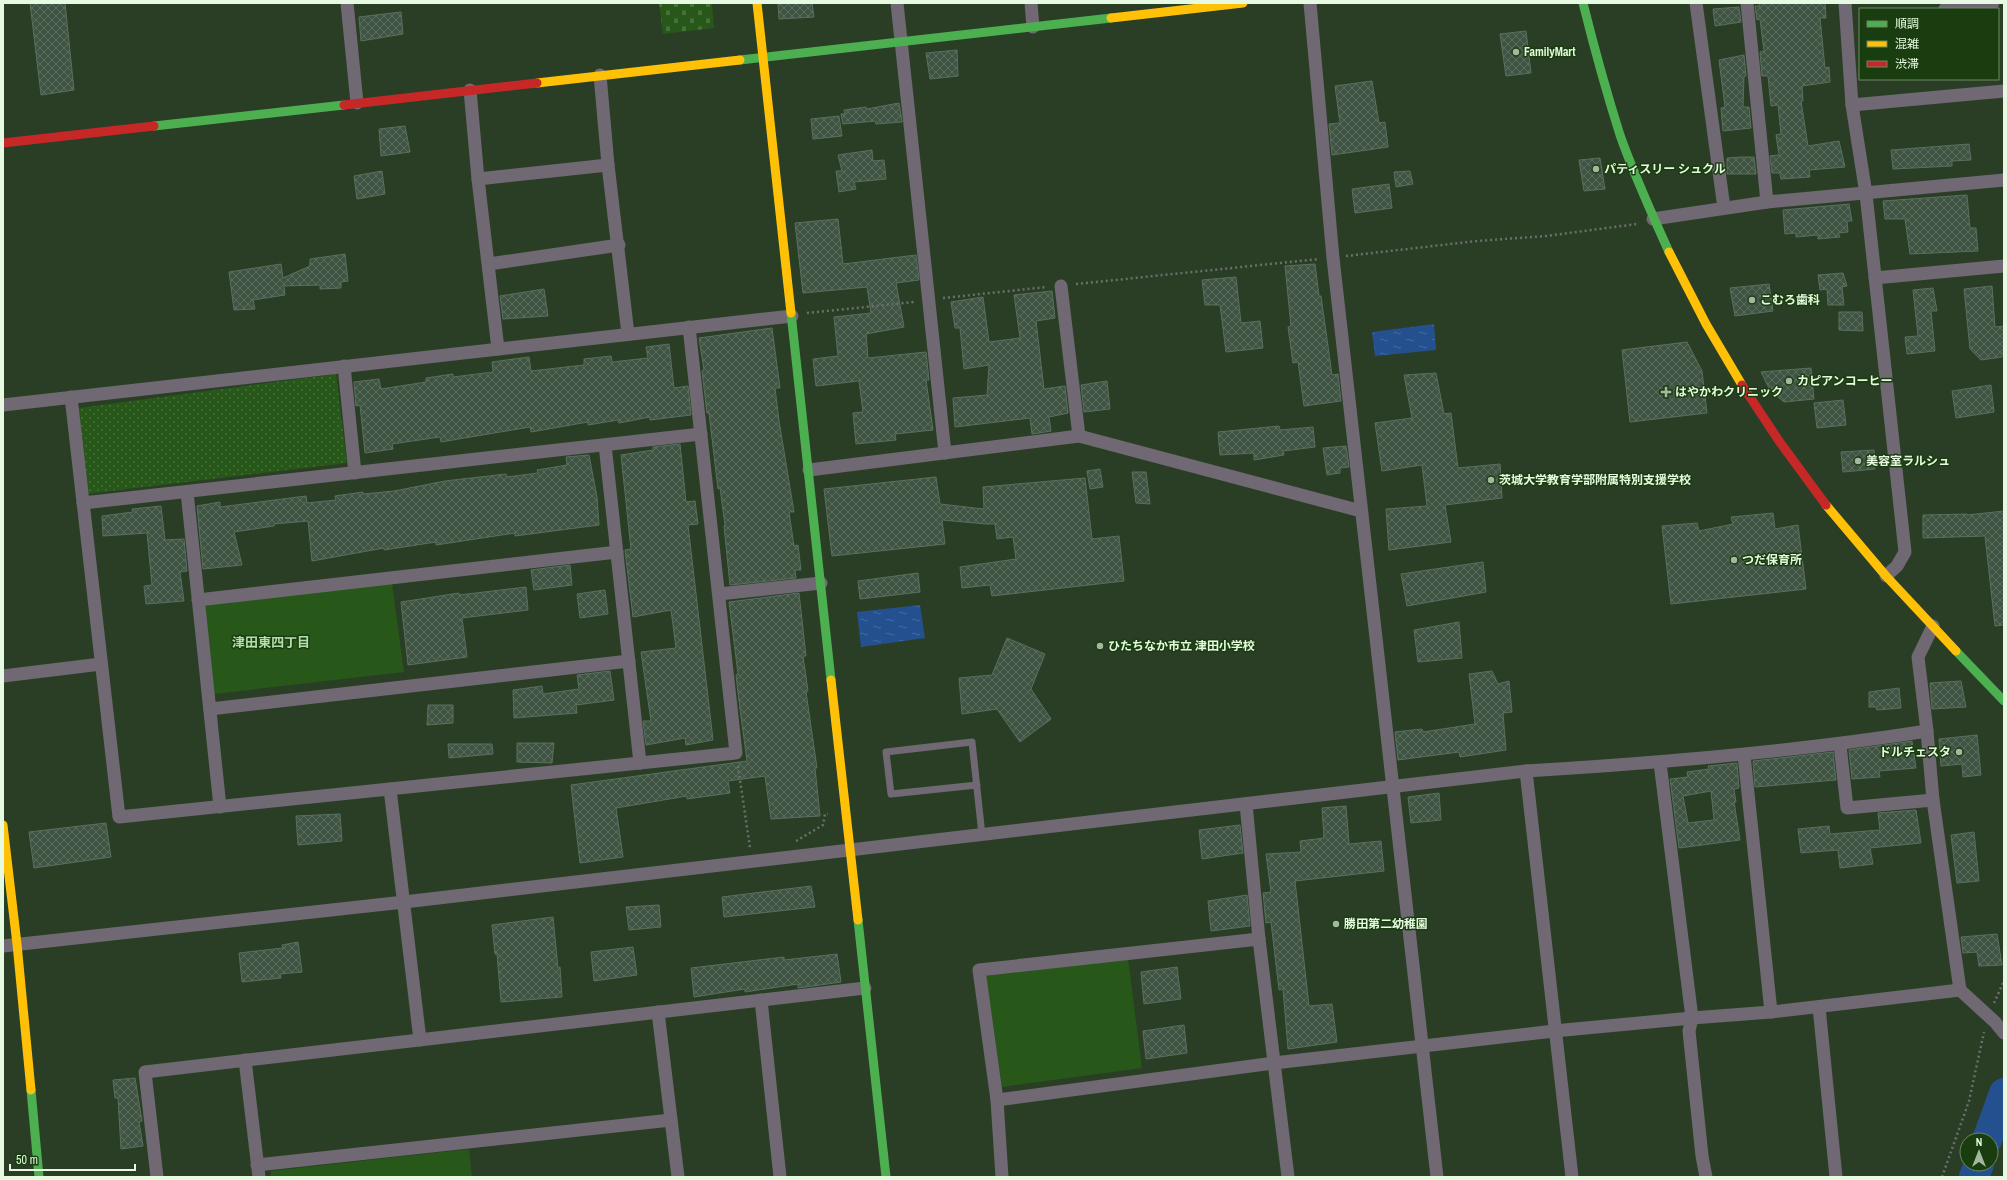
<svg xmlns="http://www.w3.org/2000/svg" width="2007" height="1180" viewBox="0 0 2007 1180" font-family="'Archivo Narrow','Noto Sans JP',sans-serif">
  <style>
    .grass { fill: url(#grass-dots) }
    .cemetery { fill: url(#cemetery-stones) }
    .park { fill: #275719 }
    .water { fill: url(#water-ripples) }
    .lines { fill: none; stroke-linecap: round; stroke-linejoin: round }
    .river { stroke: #255090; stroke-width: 30 }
    .building { fill: url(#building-cross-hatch); stroke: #5a705f; fill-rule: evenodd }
    .path { stroke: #6c6f6c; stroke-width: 2.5; stroke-dasharray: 2 3; stroke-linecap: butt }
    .lane { stroke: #706872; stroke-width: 7 }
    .street { stroke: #706872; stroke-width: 13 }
    .fast { stroke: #4caf50; stroke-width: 9 }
    .slow { stroke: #ffc107; stroke-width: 9 }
    .jam { stroke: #c62828; stroke-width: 9 }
    .poi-dot { fill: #a4b89f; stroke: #1a3d10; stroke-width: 1.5 }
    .labels { text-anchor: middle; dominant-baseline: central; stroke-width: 3; stroke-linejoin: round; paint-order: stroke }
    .poi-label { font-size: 12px; font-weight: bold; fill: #e5fae0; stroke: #1a3d10; text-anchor: start }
    .neighbourhood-label { font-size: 13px; font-weight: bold; fill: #b3dda9; stroke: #1a3d10 }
  </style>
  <defs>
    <pattern id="grass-dots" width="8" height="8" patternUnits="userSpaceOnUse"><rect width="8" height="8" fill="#275719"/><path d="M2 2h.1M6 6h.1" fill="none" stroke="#46703a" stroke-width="1.8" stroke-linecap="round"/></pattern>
    <pattern id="cemetery-stones" width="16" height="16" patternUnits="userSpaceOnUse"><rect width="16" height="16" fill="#275719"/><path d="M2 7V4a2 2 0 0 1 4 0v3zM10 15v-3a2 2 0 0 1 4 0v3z" fill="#46703a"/></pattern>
    <pattern id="water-ripples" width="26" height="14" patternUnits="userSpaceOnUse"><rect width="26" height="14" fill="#255090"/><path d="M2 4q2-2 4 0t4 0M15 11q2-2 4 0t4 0" fill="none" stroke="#446a9f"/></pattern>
    <pattern id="building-cross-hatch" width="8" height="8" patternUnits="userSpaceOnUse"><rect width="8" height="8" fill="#3f5443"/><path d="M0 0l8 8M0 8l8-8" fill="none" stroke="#5b6e5e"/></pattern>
  </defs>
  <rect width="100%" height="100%" fill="#2a3e26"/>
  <polygon class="grass" points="336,374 347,463 85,494 79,408"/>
  <polygon class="cemetery" points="659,3 712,3 714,28 663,34"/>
  <g class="park">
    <polygon points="392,583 404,672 214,694 203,606"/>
    <polygon points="1128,959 1142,1068 1002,1087 986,976"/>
    <polygon points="469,1149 472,1177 271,1177 271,1171"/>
  </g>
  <g class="water">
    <polygon points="1434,324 1436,350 1375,356 1372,332"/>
    <polygon points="920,605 925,638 861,647 857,612"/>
  </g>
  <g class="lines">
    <g class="river">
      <polyline points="1987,1140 2004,1093"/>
      <polyline points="1974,1177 1979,1164"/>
    </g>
  </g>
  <g class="building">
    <polygon points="30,3 65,3 74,90 41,95"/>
    <polygon points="778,3 812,3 814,17 779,19"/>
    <polygon points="1759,3 1825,3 1826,18 1820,18 1825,68 1829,67 1830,82 1802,86 1803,101 1801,101 1808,146 1839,141 1845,167 1809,170 1810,177 1781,179 1780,173 1772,173 1770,156 1779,155 1776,135 1781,134 1778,105 1771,106 1768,76 1762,76 1760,52 1764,51 1760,19 1757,20 1755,6 1760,6"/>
    <polygon points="1739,7 1741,22 1715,26 1713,9"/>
    <polygon points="401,12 403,34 361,41 359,17"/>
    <polygon points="1526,31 1531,73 1506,76 1500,34"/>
    <polygon points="957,50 958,76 930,79 926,53"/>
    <polygon points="1744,55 1746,76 1744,76 1743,107 1749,107 1751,128 1723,131 1721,108 1725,107 1719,60"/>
    <polygon points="1372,81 1379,123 1385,122 1388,147 1332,155 1329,124 1340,123 1335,86"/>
    <polygon points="899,103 902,122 876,124 875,121 843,124 841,114 845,114 844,110 866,107 867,109"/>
    <polygon points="839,116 842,136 813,139 811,119"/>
    <polygon points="405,126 410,152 381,156 379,129"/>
    <polygon points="1969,144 1971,160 1952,161 1952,166 1893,169 1891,150"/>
    <polygon points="872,150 873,161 884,160 886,179 854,182 856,189 839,192 836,171 842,171 838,155"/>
    <polygon points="1742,157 1754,157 1756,174 1727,174 1727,158"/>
    <polygon points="1600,158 1605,189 1584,191 1579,160"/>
    <polygon points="382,171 385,194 357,199 354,176"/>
    <polygon points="1410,171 1413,184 1396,187 1394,172"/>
    <polygon points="1389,184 1392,208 1355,213 1352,189"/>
    <polygon points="1967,195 1970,228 1976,228 1978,251 1910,254 1905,219 1885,219 1883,201"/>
    <polygon points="1849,204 1852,221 1847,221 1848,232 1838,233 1840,237 1818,239 1818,235 1796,237 1796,233 1785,234 1783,210"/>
    <polygon points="838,219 843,264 916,255 919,280 896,283 904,327 866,334 868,358 926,352 929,380 926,380 933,430 895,434 896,440 856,444 853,413 863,412 859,381 816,386 813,359 838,356 834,317 871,313 867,287 803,293 795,223"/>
    <polygon points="345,254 348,281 341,282 341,288 320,289 320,285 284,286 285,295 253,300 255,309 234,310 229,272 281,264 283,278 310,266 310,259"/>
    <polygon points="1315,264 1319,296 1321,296 1332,375 1338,374 1341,401 1304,406 1298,362 1293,363 1288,327 1291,326 1285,266"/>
    <polygon points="1843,273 1847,286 1842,287 1844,305 1828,305 1827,289 1820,290 1818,275"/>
    <polygon points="1236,277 1241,323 1260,321 1263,348 1226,352 1220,305 1205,305 1202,280"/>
    <polygon points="1769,284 1773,311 1735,316 1730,288"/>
    <polygon points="1992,286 1995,327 2004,326 2004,353 2002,353 2002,357 1981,360 1970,349 1964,289"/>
    <polygon points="1933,288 1937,311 1931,311 1935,351 1907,354 1905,337 1918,336 1913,290"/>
    <polygon points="544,289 548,316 503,319 500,296"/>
    <polygon points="1052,291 1055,318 1036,321 1044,389 1065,386 1068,413 1049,417 1051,431 1032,434 1030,418 955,427 953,398 987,395 989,365 964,369 960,328 955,328 951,302 983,297 989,342 1020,338 1014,295"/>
    <polygon points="1839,312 1862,312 1863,331 1839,330"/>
    <polygon points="772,328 780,388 775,388 779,421 794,512 789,512 794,546 798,545 801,570 795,570 796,578 730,585 724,526 725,525 720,488 718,489 709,413 707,413 702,371 704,370 699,338"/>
    <polygon points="1687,342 1702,371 1707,413 1630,422 1622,350"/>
    <polygon points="669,344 674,388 688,386 691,415 650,420 650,417 619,423 618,420 588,425 588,422 531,432 530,427 441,442 440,437 392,444 393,449 365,453 360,405 356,406 354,382 379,379 381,389 426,382 426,378 453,374 453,377 493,372 492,362 529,357 531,371 584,365 584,359 611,356 612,362 648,358 646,347"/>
    <polygon points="1811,368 1814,399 1784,402 1770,390 1761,372"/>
    <polygon points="1436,373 1444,414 1451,413 1458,468 1500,464 1502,498 1445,505 1451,542 1389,550 1386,509 1427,506 1422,465 1382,471 1375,423 1412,418 1404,375"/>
    <polygon points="1107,381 1110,409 1084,412 1081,385"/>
    <polygon points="1991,385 1994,412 1956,418 1952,391"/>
    <polygon points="1843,400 1846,425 1817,428 1814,403"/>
    <polygon points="1279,426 1280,430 1313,427 1315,447 1283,451 1284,455 1254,460 1254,453 1220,455 1218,432"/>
    <polygon points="680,444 686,502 695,501 698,524 688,525 713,740 686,745 685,738 646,745 643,721 651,721 641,652 676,648 671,610 633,617 625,550 631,549 621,455 653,450 653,447"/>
    <polygon points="1346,446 1349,467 1340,468 1340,473 1327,475 1323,448"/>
    <polygon points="1874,450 1875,469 1843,472 1841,452"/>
    <polygon points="589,455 597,497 599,525 515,536 515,533 436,545 436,542 384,550 384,548 312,561 308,521 274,524 274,526 234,532 242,565 203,569 197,506 220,502 220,507 306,496 307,503 336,500 335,496 363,492 363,494 394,491 445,481 506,474 507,477 538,473 537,470 567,465 566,457"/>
    <polygon points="1100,469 1103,487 1090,489 1087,471"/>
    <polygon points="1132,472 1146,472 1150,504 1136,503"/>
    <polygon points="936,477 940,504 984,509 983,487 1085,478 1092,539 1119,536 1124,581 992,596 990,585 962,588 960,567 1016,559 1013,537 997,539 995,524 986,524 942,520 945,544 832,556 824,489"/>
    <polygon points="161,506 165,540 184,539 187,571 180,572 184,601 146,604 144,586 152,585 147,533 103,536 102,516 133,512 132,509"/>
    <polygon points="2004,511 2004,625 1995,626 1985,536 1923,538 1923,515 1967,514 1967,515"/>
    <polygon points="1773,513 1775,529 1798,525 1806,589 1671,604 1662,526 1697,523 1699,531 1733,524 1731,517"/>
    <polygon points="1483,562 1486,592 1407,606 1401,574"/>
    <polygon points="570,565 572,585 534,590 531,570"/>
    <polygon points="918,573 920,592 860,599 858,581"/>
    <polygon points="526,587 528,610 462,618 467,657 408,665 401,602 459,593 459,595"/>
    <polygon points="605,590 608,614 580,618 577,594"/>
    <polygon points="799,593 806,656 803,656 808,691 806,692 817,768 815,768 820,816 771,819 765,776 728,781 730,793 687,799 687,796 616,808 623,857 580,863 571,785 747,761 740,709 736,675 738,674 729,602"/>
    <polygon points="1459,622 1462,658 1418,662 1414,630"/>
    <polygon points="1007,638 1045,654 1031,689 1051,719 1020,742 997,709 962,714 959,678 992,675"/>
    <polygon points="610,671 614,700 576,705 577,713 514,718 513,690 542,686 543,694 579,689 577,675"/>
    <polygon points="1492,671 1498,684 1509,681 1512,712 1503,713 1506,750 1460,757 1459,752 1398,760 1395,732 1422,729 1423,732 1475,724 1469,674"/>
    <polygon points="1961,681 1966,707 1932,709 1930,683"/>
    <polygon points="1899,688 1901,708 1877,710 1876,707 1869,707 1869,692"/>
    <polygon points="428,705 453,705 453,723 427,725"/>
    <polygon points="1977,735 1981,775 1963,777 1962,764 1941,766 1939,739"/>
    <polygon points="1912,741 1916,768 1879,771 1880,777 1852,779 1849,750"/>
    <polygon points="517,743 554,743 552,763 517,762"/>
    <polygon points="448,744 492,744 493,754 449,758"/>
    <polygon points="1833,752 1836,780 1755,787 1753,761"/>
    <path d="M1737 763 1739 788 1734 789 1736 802H1734L1740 840 1679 848 1670 779 1688 777 1687 772 1709 769 1708 766ZM1711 791 1714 820 1688 823 1683 796Z"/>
    <polygon points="1439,793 1441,820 1411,823 1408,797"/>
    <polygon points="1346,806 1349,844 1381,841 1384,871 1295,881 1309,1006 1332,1004 1337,1042 1288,1049 1283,989 1279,990 1271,922 1266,923 1263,893 1271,892 1266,854 1301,852 1300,841 1324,838 1322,808"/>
    <polygon points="1916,810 1921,843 1870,848 1873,864 1840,868 1838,850 1801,853 1798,829 1829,826 1830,834 1880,830 1878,813"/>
    <polygon points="340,814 342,841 298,845 296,816"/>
    <polygon points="106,823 111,857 34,868 29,832"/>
    <polygon points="1240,825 1243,853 1202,859 1199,830"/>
    <polygon points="1974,832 1979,881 1957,883 1951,835"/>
    <polygon points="811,886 815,907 724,917 722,897"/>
    <polygon points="1247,895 1250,926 1211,931 1208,901"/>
    <polygon points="659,905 661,927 629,930 626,907"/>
    <polygon points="553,917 558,968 560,967 562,997 501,1002 497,954 495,954 492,925"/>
    <polygon points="1997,934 2002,965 1979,966 1977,952 1963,953 1961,937"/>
    <polygon points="298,942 302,972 280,974 281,978 242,982 239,953 283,948 282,945"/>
    <polygon points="633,947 637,975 594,981 591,952"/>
    <polygon points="837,954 841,982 798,988 798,984 745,992 745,989 694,997 691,968 784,957 784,960"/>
    <polygon points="1177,967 1181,999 1144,1004 1141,972"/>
    <polygon points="1184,1025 1187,1053 1146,1059 1143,1031"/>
    <polygon points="135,1078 142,1121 139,1122 143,1146 121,1149 118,1098 115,1098 113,1080"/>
  </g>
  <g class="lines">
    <g class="path">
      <polyline points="1346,256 1477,241 1546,236 1637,224"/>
      <polyline points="1076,284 1319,259"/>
      <polyline points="943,298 1047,287"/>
      <polyline points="807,313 914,302"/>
      <polyline points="738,766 750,848"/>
      <polyline points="796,841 823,825 825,814 828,814"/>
      <polyline points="1994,1003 2004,981"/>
      <polyline points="1942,1177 1969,1101 1984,1032"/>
    </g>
    <polyline class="lane" points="977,785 891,794 886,752 972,742 982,835"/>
    <g class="street">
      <polyline points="347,3 357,103"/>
      <polyline points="897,3 945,453"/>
      <polyline points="1031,3 1033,27"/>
      <polyline points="1310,3 1333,258 1437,1177"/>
      <polyline points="1696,3 1724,208"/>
      <polyline points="1747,3 1767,202"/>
      <polyline points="1845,3 1852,105 1866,194 1905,552 1897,566 1886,576"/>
      <polyline points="1945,9 1993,3"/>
      <polyline points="600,75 608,165 628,334"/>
      <polyline points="470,90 478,179 498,349"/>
      <polyline points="1852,105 2004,91"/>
      <polyline points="478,179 608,165"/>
      <polyline points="1653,219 1767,202 2004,180"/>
      <polyline points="489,264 619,245"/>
      <polyline points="1875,278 2004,266"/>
      <polyline points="1061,286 1079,436"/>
      <polyline points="344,366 355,473"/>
      <polyline points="71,397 119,817 736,753 689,327"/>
      <polyline points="3,405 792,316"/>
      <polyline points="605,445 640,763"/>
      <polyline points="809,470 1079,436 1361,511"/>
      <polyline points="187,492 220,807"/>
      <polyline points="83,503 701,434"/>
      <polyline points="719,594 821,583"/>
      <polyline points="198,600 617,552"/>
      <polyline points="1933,626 1918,657 1927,731 1933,800 1960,990 1995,1022 2004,1033"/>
      <polyline points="3,676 101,664"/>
      <polyline points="210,709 629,661"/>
      <polyline points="1840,745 1847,808 1933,800"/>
      <polyline points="1744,755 1771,1012"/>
      <polyline points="1660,763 1692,1018 1689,1031 1702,1156 1706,1177"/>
      <polyline points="1526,771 1572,1177"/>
      <polyline points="390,789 420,1040"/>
      <polyline points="1246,804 1259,939 1288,1177"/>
      <path d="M3 946 404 902 1526 771C1660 763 1794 752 1927 731"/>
      <polyline points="761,1000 780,1177"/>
      <polyline points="1819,1007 1836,1177"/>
      <polyline points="658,1012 678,1177"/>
      <polyline points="245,1060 259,1177"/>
      <polyline points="997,1100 1274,1063 1554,1031 1692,1018 1771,1012 1960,990"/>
      <polyline points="257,1165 671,1120"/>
      <polyline points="157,1177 145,1072 865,988"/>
      <polyline points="1002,1177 997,1100 979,970 1259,939"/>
    </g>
    <g class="fast">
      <path d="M1583 3C1594 47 1606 91 1620 135 1634 175 1652 214 1669 252"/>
      <polyline points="740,60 1111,18"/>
      <polyline points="154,126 344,105"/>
      <polyline points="791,313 831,680"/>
      <polyline points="1956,651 2004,701"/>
      <polyline points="858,920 886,1177"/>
      <polyline points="31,1090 39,1177"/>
    </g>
    <g class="slow">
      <polyline points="757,3 791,313"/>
      <polyline points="1111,18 1243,3"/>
      <polyline points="537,83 740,60"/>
      <polyline points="1669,252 1706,324 1742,385"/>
      <polyline points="1826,505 1886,576 1956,651"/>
      <polyline points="831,680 858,920"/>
      <polyline points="3,825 17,944 31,1090"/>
    </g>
    <g class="jam">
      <polyline points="344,105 537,83"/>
      <polyline points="3,143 154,126"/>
      <polyline points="1742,385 1779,441 1826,505"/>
    </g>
  </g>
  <g class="poi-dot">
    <circle cx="1516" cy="52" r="4"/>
    <circle cx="1596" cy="169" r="4"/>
    <circle cx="1752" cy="300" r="4"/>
    <circle cx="1789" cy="381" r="4"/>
    <path d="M1664 386h4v4h4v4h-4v4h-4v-4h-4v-4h4z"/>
    <circle cx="1858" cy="461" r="4"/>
    <circle cx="1491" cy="480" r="4"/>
    <circle cx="1734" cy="560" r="4"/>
    <circle cx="1100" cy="646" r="4"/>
    <circle cx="1959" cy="752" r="4"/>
    <circle cx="1336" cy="924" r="4"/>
  </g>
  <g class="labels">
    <g class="poi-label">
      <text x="1524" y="52">FamilyMart</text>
      <text x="1604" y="169">パティスリー シュクル</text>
      <text x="1760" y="300">こむろ歯科</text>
      <text x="1797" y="381">カピアンコーヒー</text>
      <text x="1675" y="392">はやかわクリニック</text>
      <text x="1866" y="461">美容室ラルシュ</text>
      <text x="1499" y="480">茨城大学教育学部附属特別支援学校</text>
      <text x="1742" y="560">つだ保育所</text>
      <text x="1108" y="646">ひたちなか市立 津田小学校</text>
      <text x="1951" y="752" text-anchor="end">ドルチェスタ</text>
      <text x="1344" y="924">勝田第二幼稚園</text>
    </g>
    <g class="neighbourhood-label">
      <text x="271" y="642">津田東四丁目</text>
    </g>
  </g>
  <rect width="2007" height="1180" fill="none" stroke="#e5fae0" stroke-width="8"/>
  <rect x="1859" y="8" width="140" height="72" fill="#1a3d10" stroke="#6b8963"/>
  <rect x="1867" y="21" width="20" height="6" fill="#4caf50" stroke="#6b8963"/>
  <text x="1895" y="28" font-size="12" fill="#e5fae0">順調</text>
  <rect x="1867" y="41" width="20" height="6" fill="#ffc107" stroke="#6b8963"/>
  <text x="1895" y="48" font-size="12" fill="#e5fae0">混雑</text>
  <rect x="1867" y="61" width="20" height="6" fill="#c62828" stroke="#6b8963"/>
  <text x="1895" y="68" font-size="12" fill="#e5fae0">渋滞</text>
  <g transform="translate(1979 1152)"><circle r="19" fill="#1a3d10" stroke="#6b8963"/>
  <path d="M0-3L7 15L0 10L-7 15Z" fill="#a4b89f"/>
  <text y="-6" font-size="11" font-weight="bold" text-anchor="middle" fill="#e5fae0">N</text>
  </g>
  <path d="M10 1164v6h125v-6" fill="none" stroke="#e5fae0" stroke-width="2"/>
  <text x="16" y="1164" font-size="12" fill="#e5fae0" stroke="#1a3d10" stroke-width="3" paint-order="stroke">50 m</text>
</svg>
